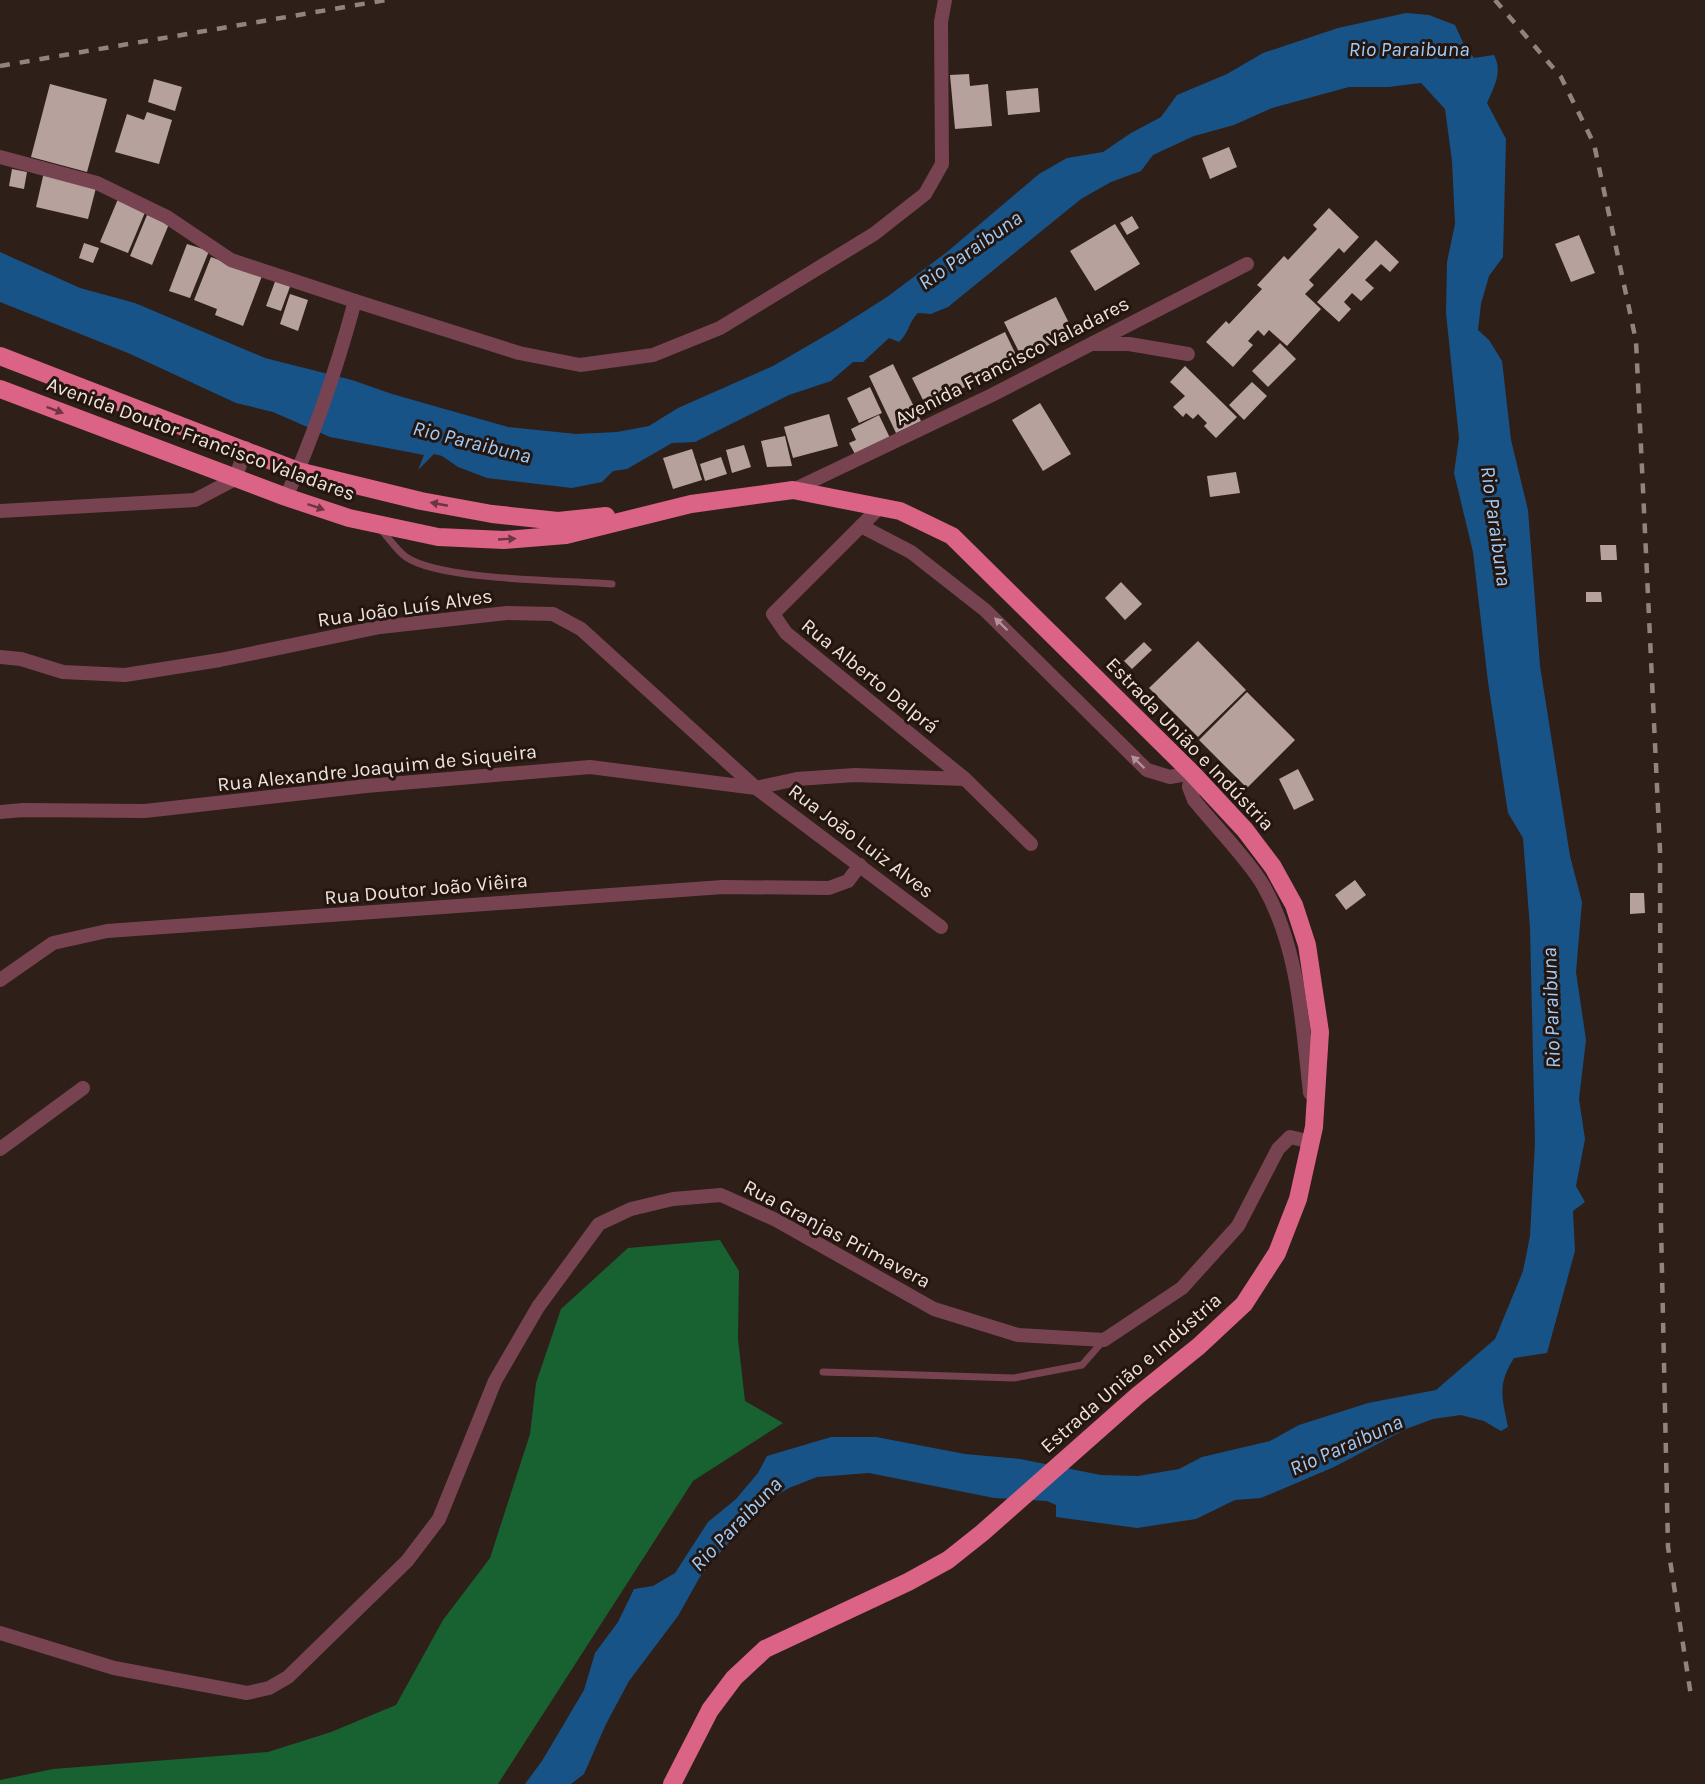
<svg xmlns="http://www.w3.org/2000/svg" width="1705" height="1784" viewBox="0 0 1705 1784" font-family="Karla,sans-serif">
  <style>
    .forest { fill: #186130 }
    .water { fill: #185388 }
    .building { fill: #b7a19d }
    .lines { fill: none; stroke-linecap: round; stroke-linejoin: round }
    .service { stroke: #784351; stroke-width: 7 }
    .minor { stroke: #784351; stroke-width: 14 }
    .trunk { stroke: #db6386; stroke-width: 18 }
    .rail { stroke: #91847e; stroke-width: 4.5; stroke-dasharray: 10 10; stroke-linecap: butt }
    .oneway { fill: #6d353f }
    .oneway2 { fill: #b39398 }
    .labels { text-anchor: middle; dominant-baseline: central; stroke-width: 6; stroke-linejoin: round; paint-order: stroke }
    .street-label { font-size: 20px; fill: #eee3df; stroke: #24160f }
    .water-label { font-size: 21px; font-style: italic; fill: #9fccfb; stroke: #24160f }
  </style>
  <rect width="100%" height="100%" fill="#2e1f18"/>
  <polygon class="forest" points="720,1240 739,1271 738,1339 745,1401 783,1423 693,1481 498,1784 0,1784 0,1780 53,1769 268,1752 331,1732 396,1705 443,1620 490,1558 530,1434 536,1383 561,1309 628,1248"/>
  <path class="water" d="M1406 13 1429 15 1455 25 1465 47 1474 58 1494 55C1503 72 1494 87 1487 103L1506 139 1503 257 1489 276 1481 304 1478 330 1489 340 1502 361 1511 440 1528 510 1540 666 1570 856 1582 902 1576 972 1586 1040 1579 1099 1585 1139 1576 1186 1585 1202 1573 1211 1575 1251 1547 1353 1514 1358C1497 1385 1502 1397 1508 1427L1501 1431 1484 1421 1461 1415 1433 1419 1406 1429 1334 1467 1261 1498 1235 1500 1196 1519 1137 1528 1056 1517V1505L1047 1501 994 1498 869 1473 817 1477 789 1488 761 1505 701 1575 678 1616 629 1681 606 1724 584 1774 571 1784H525L542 1761 584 1690 595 1653 618 1622 634 1589 653 1586 675 1573 708 1522 736 1499 758 1473 767 1456 831 1437H876L965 1454 1020 1459 1101 1475 1138 1476 1179 1469 1202 1457 1270 1441 1299 1425 1368 1403 1436 1390 1495 1339 1523 1271 1530 1236 1535 1142 1530 928 1523 838 1508 813 1488 682 1473 552 1454 473 1459 438 1446 313 1447 262 1455 224 1452 161 1445 109 1421 83 1388 87H1349L1272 108 1234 125 1194 136 1153 155 1141 171 1111 182 1081 199 948 307 931 314 918 313C909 321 909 333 899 342L889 338 863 362H853L831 381 789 395 695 442 672 443 627 469 613 471 602 482 572 488 487 478 458 467 442 456 434 454 418 470 424 455 330 437 273 412 236 403 128 353 0 302V252L80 288 135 303 265 358 352 380 392 394 508 427 576 434 617 432 649 426 678 408 773 366 835 330 887 297 947 252 1039 174 1067 158 1103 152 1131 133 1161 117 1177 95 1227 74 1263 53 1338 28Z"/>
  <g class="building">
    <polygon points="969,74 970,86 988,84 992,126 955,129 950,75"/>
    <polygon points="154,79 182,87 175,111 148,102"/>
    <polygon points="50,84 107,99 87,172 31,157"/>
    <polygon points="1038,88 1040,112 1008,115 1006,91"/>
    <polygon points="147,112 172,120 159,164 115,152 127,114 144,120"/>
    <polygon points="1229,147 1237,167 1210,179 1202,158"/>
    <polygon points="12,169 27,172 24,189 9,186"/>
    <polygon points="44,172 97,184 88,219 36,207"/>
    <polygon points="118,199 146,210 128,253 100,242"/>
    <polygon points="1329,208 1359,237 1344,253 1339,248 1309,280 1314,285 1305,294 1321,309 1287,346 1269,330 1264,336 1258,330 1248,341 1253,345 1233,367 1206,342 1226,321 1229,324 1262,289 1257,285 1284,256 1288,260 1317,229 1313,225"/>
    <polygon points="147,215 169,224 152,265 130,256"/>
    <polygon points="1132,216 1139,228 1127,235 1120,223"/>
    <polygon points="1115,224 1140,264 1095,291 1070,251"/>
    <polygon points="1579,235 1595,273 1571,282 1555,244"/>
    <polygon points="1376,240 1399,262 1390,272 1381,264 1365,280 1374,288 1361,301 1352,293 1344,302 1351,309 1339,322 1317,302"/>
    <polygon points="84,243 99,248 93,263 79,258"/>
    <polygon points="187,244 209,251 190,298 169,291"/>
    <polygon points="211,257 262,276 243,326 215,315 217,309 194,300"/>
    <polygon points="276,279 291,284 281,311 266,306"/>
    <polygon points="290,294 308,300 298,331 280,324"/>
    <polygon points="1056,297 1074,333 1022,358 1004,322"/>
    <polygon points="1005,332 1019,361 926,406 912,378"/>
    <polygon points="1280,343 1296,359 1268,387 1252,371"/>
    <polygon points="893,364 921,421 896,433 869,376"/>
    <polygon points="1185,366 1237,417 1216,438 1204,426 1207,423 1198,414 1193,419 1186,413 1183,417 1173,407 1185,396 1170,382"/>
    <polygon points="1252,382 1267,396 1244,420 1229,405"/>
    <polygon points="870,387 882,413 859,423 847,398"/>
    <polygon points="1040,403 1071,454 1043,471 1012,420"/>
    <polygon points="829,414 838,446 793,458 784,427"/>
    <polygon points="879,415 890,438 855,454 849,443 856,440 851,429"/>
    <polygon points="785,436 792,466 767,467 761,441"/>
    <polygon points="744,445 751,467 732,473 726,450"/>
    <polygon points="692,449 702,480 673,489 663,458"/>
    <polygon points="721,457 727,474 705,481 700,464"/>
    <polygon points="1236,472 1240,493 1210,497 1207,476"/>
    <polygon points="1600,545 1616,545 1617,560 1601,560"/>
    <polygon points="1121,582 1142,604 1125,620 1105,598"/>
    <polygon points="1586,592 1601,592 1602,602 1586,602"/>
    <polygon points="1198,641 1246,690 1198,737 1149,688"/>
    <polygon points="1144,642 1152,650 1132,669 1124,661"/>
    <polygon points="1247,692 1295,740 1247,788 1199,740"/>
    <polygon points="1298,769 1314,800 1294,810 1279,779"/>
    <polygon points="1355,880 1366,895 1346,910 1335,895"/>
    <polygon points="1630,893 1644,893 1645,913 1630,914"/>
  </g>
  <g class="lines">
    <g class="service">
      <path d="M381 530C389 538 397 551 406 557 441 581 565 580 612 584"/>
      <polyline points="823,1372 1014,1378 1082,1365 1104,1340"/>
    </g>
    <g class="minor">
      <polyline points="0,157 97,183 167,217 231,260 355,301"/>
      <polyline points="1093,344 1129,344 1188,354"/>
      <polyline points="793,490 992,395 1247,264"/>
      <path d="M286 497C315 434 337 367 355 301L519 353 580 365 653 355 720 328 874 234 925 194 942 164 941 22 945 0"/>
      <polyline points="881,506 773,614 786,633 965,779 1031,844"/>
      <polyline points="0,511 195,500 235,479 246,448"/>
      <path d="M861 526 911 552 985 610 1147 770 1170 777 1192 773 1189 787 1194 800C1213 824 1248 859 1263 885 1299 948 1302 1023 1310 1093"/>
      <polyline points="0,657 21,659 63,672 125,675 220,660 380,627 507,613 553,614 581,629 756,788 941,927"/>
      <polyline points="0,812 23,810 145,811 366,786 590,767 756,788 797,779 855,775 965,779"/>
      <polyline points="0,980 53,943 107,931 723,887 829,888 848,881 860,865"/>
      <polyline points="0,1149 83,1088"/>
      <polyline points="0,1633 114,1668 247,1693 269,1688 288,1677 407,1561 439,1519 495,1381 538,1307 599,1224 631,1209 673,1199 721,1195 776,1220 934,1309 1018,1335 1104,1340 1182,1288 1238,1226 1278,1149 1290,1137 1303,1140 1311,1147"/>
    </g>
    <g class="trunk">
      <polyline points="0,356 298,471 421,501 492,514 558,521 606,516"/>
      <polyline points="0,389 286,497 349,518 438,537 504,540 566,535 691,504 793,490 900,511 952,536 1192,773 1245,830 1273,867 1294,905 1307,945 1320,1032 1314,1127 1298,1199 1277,1253 1244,1304 1199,1346 1137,1396 982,1533 948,1560 908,1582 765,1649 734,1678 710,1710 672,1784"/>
    </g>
    <g class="rail">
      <polyline points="1495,0 1561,77 1594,144 1636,341 1660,850 1661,1226 1668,1547 1691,1696"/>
      <polyline points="0,66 386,0"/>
    </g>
  </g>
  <defs><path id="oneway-solid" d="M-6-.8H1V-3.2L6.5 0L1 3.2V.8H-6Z" transform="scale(1.5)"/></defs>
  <g class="oneway">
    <use href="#oneway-solid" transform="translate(55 410) rotate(21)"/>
    <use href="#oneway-solid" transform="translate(439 504) rotate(-169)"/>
    <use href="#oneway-solid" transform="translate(316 507) rotate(19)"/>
    <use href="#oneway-solid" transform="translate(507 539) rotate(-3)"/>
  </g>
  <g class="oneway2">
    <use href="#oneway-solid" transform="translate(1001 624) rotate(-136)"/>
    <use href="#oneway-solid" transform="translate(1138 762) rotate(-136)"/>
  </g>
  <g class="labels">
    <g class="street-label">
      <text transform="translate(1012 361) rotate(-27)">Avenida Francisco Valadares</text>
      <text transform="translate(201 439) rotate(20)">Avenida Doutor Francisco Valadares</text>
      <text transform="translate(405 608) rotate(-8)">Rua João Luís Alves</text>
      <text transform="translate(870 676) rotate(39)">Rua Alberto Dalprá</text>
      <text transform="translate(1190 744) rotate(46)">Estrada União e Indústria</text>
      <text transform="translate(377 768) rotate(-6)">Rua Alexandre Joaquim de Siqueira</text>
      <text transform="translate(861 841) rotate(37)">Rua Joāo Luiz Alves</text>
      <text transform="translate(426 889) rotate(-5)">Rua Doutor João Viêira</text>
      <text transform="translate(837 1234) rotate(28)">Rua Granjas Primavera</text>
      <text transform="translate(1131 1373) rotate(-41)">Estrada União e Indústria</text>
    </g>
    <g class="water-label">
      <text x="1409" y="49">Rio Paraibuna</text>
      <text transform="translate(970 250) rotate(-35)">Rio Paraibuna</text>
      <text transform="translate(472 442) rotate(14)">Rio Paraibuna</text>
      <text transform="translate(1496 526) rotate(82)">Rio Paraibuna</text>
      <text transform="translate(1551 1008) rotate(-92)">Rio Paraibuna</text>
      <text transform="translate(1346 1445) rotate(-24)">Rio Paraibuna</text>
      <text transform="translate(736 1524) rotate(-46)">Rio Paraibuna</text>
    </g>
  </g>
</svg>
